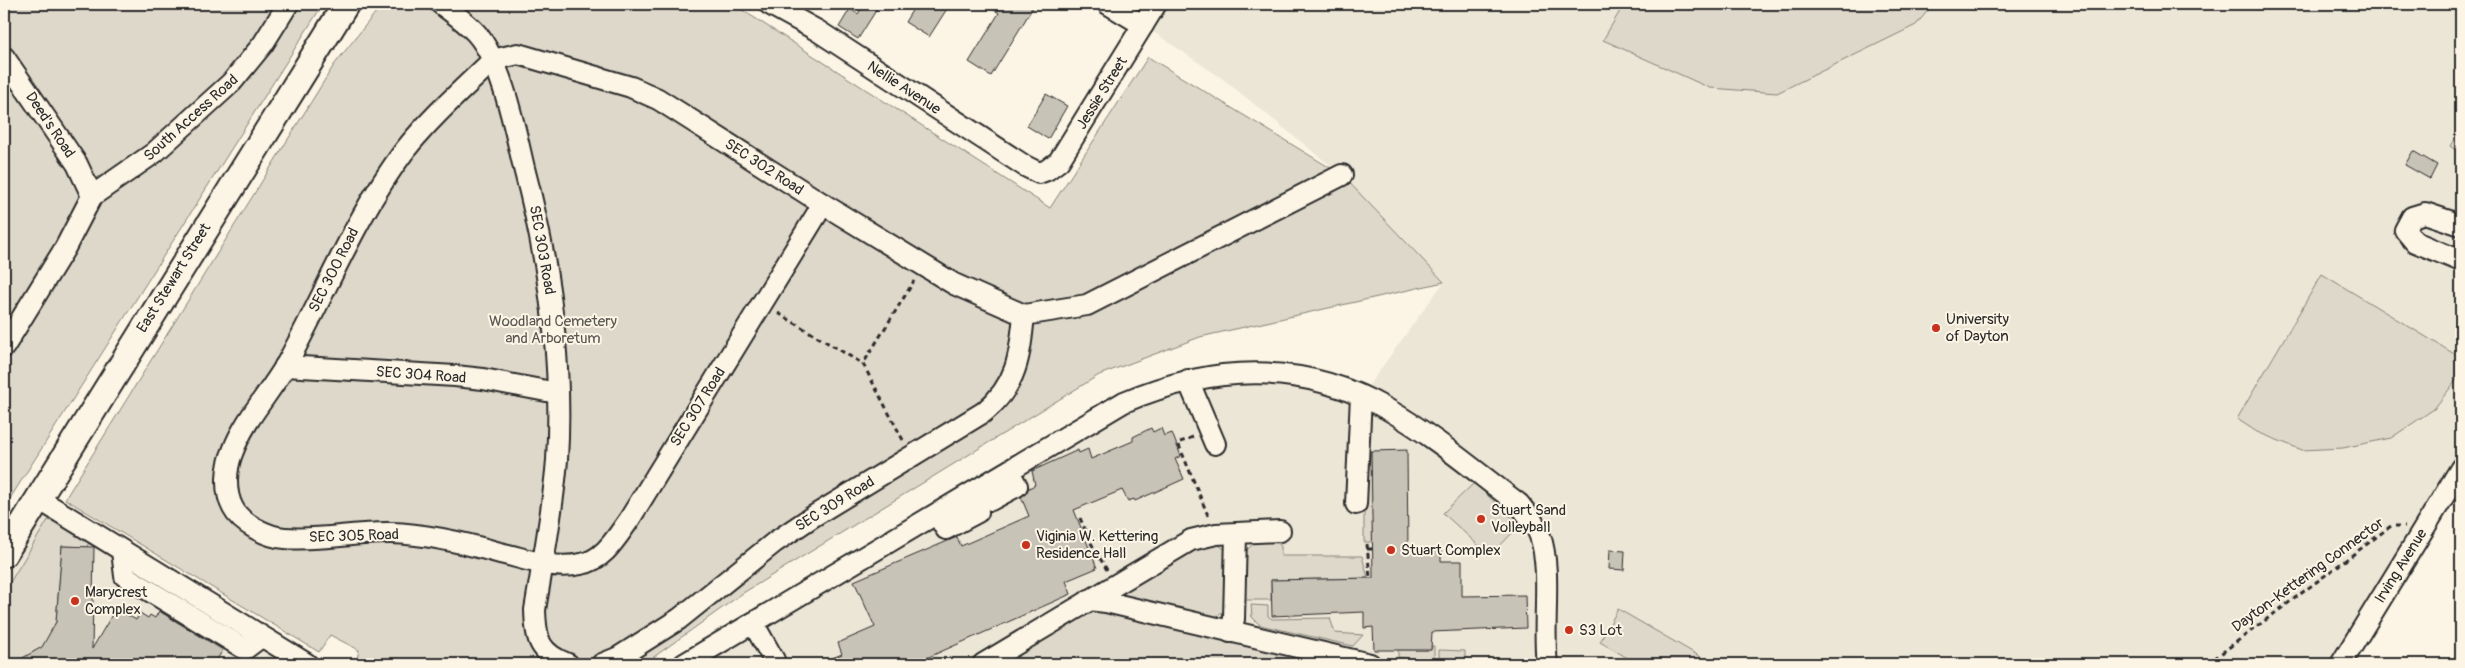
<svg xmlns="http://www.w3.org/2000/svg" width="2465" height="668" viewBox="0 0 2465 668" font-family="Pangolin,sans-serif">
  <style>
    .built { fill: #ece6d7 }
    .green { fill: #ded8ca; stroke: #84827a }
    .building { fill: #c8c3b7; stroke: #2b2b2b }
    .lines { fill: none; stroke-linecap: round; stroke-linejoin: round }
    .minor-casing { stroke: #2b2b2b; stroke-width: 24 }
    .major-casing { stroke: #2b2b2b; stroke-width: 29 }
    .path { stroke: #2b2b2b; stroke-width: 3; stroke-dasharray: 5 4; stroke-linecap: butt }
    .minor { stroke: #fcf5e5; stroke-width: 20 }
    .major { stroke: #fcf5e5; stroke-width: 25 }
    .poi-dot { fill: #c8321e; stroke: #fcf5e5; stroke-width: 2 }
    .labels { text-anchor: middle; dominant-baseline: central; stroke-width: 4; stroke-linejoin: round; paint-order: stroke }
    .street-label { font-size: 15px; fill: #2b2b2b; stroke: #fcf5e5 }
    .poi-label { font-size: 15px; fill: #2b2b2b; stroke: #fcf5e5; text-anchor: start }
    .park-label { font-size: 15px; fill: #585653; stroke: #fcf5e5 }
  </style>
  <rect width="100%" height="100%" fill="#fcf5e5"/>
  <filter id="ink" filterUnits="userSpaceOnUse"><feTurbulence type="fractalNoise" baseFrequency=".02" numOctaves="2"/><feDisplacementMap in="SourceGraphic" scale="10" xChannelSelector="R" yChannelSelector="G"/><feConvolveMatrix kernelMatrix="1 2 1 2 8 2 1 2 1" color-interpolation-filters="sRGB"/></filter>
  <g filter="url(#ink)">
    <g class="built">
      <polygon points="1156,4 2461,4 2461,468 2333,664 684,664 1124,402 1234,373 1361,396 1443,283 1342,175 1223,79 1143,25"/>
      <polygon points="37,498 294,664 4,664 4,554"/>
    </g>
    <g class="green">
      <polygon points="4,4 323,4 4,508"/>
      <polygon points="365,4 733,4 1050,208 1148,57 1342,175 1444,282 1200,337 1099,375 743,593 644,664 356,664 359,650 330,635 319,652 65,499 334,65 376,12"/>
      <polygon points="1624,4 1933,4 1916,25 1777,93 1710,88 1603,40"/>
      <polygon points="2461,128 2461,154 2450,146"/>
      <polygon points="2322,274 2461,358 2461,374 2434,409 2391,438 2343,448 2302,450 2257,432 2237,419"/>
      <polygon points="1364,451 1371,451 1373,542 1364,542"/>
      <polygon points="1474,483 1520,525 1490,556 1443,513"/>
      <polygon points="48,520 58,523 93,544 88,544 87,547 62,546 56,622 43,647 12,664 4,664 4,592"/>
      <polygon points="1273,539 1281,546 1281,556 1362,556 1368,578 1271,580 1271,600 1244,600 1246,551 1257,540"/>
      <polygon points="1217,544 1226,550 1227,609 1212,619 1124,596 1123,592 1183,552"/>
      <polygon points="1251,605 1268,606 1268,616 1272,619 1330,618 1335,633 1363,635 1353,646 1260,625 1252,617"/>
      <polygon points="1095,609 1336,664 996,664 1088,611"/>
      <polygon points="1618,609 1713,664 1638,664 1600,642"/>
      <polygon points="1432,646 1434,646 1434,662 1398,657 1398,650 1431,650"/>
      <polygon points="1439,650 1465,651 1465,664 1439,664"/>
    </g>
    <g class="building">
      <polygon points="864,4 880,4 858,39 839,27 850,9 858,14"/>
      <polygon points="916,4 950,4 929,37 905,22"/>
      <polygon points="985,4 1035,4 991,76 969,62 999,13"/>
      <polygon points="1046,94 1067,106 1048,139 1027,126"/>
      <polygon points="2413,151 2437,165 2430,179 2405,165"/>
      <polygon points="1151,428 1153,432 1161,428 1164,436 1172,433 1181,456 1175,459 1184,479 1135,501 1134,499 1128,501 1122,490 1074,510 1097,568 1066,581 1071,594 913,664 818,664 842,654 838,643 875,627 854,581 957,537 961,546 1029,516 1021,497 1029,488 1035,485 1032,471 1078,450 1079,453 1088,449 1091,459 1133,441 1133,437"/>
      <polygon points="1407,450 1408,551 1441,551 1441,561 1462,561 1462,596 1525,595 1526,628 1432,632 1431,650 1374,650 1373,627 1364,628 1364,612 1272,616 1271,580 1373,578 1371,451"/>
      <polygon points="62,546 94,547 92,649 116,608 136,620 140,613 148,618 150,615 155,618 159,611 223,650 214,664 12,664 42,647 56,622"/>
      <polygon points="1610,550 1625,551 1624,570 1609,569"/>
    </g>
    <g class="lines">
      <defs>
        <g id="minor">
          <path d="M441 4C453 13 466 22 476 33 502 62 515 130 524 168 549 263 563 361 557 460 553 510 543 561 535 610 536 640 539 653 568 664"/>
          <polyline points="769,4 818,31 1025,166 1039,173 1047,170 1059,161 1156,4"/>
          <polyline points="1108,4 1143,25"/>
          <polyline points="4,57 77,164 92,196"/>
          <path d="M493 60C463 89 431 117 405 150 355 216 326 293 286 365 269 394 245 419 233 451 226 467 224 491 233 508 241 524 268 537 285 538 320 541 356 532 391 533 428 534 465 543 500 553 527 559 552 570 581 564 604 560 616 538 629 520L823 204"/>
          <polyline points="493,60 518,54 631,87 658,99 823,204 954,284 1024,315 1087,305 1342,175"/>
          <polyline points="2461,225 2425,213 2412,217 2405,230 2415,242 2461,261"/>
          <polyline points="4,347 65,248 92,196 154,153 232,82 263,44 288,4"/>
          <polyline points="285,366 455,376 483,379 557,393"/>
          <polyline points="1188,380 1215,444"/>
          <polyline points="985,486 991,500 1017,486 1009,472"/>
          <polyline points="37,498 307,664"/>
          <polyline points="1356,504 1361,396"/>
          <polyline points="937,514 946,529 978,512 969,495"/>
          <polyline points="122,551 125,576 245,649 261,637"/>
          <polyline points="1089,600 1106,602 1370,664"/>
          <polyline points="753,623 774,660"/>
          <polyline points="1230,632 1234,619 1236,534"/>
          <path d="M602 664 619 657 679 619 775 542 812 517 984 412C1017 385 1020 356 1024 315"/>
          <path d="M684 664 1124 402C1211 365 1303 360 1387 409 1433 435 1476 472 1519 504 1527 514 1536 524 1540 536 1552 569 1542 627 1547 664"/>
          <polyline points="983,664 1191,540 1216,534 1280,531"/>
          <polyline points="2341,664 2461,468"/>
        </g>
        <polyline id="major" points="4,554 346,4"/>
      </defs>
      <use href="#minor" class="minor-casing"/>
      <use href="#major" class="major-casing"/>
      <g class="path">
        <polyline points="778,313 863,364"/>
        <polyline points="1193,437 1178,443 1209,518"/>
        <polyline points="903,440 863,364 914,281"/>
        <polyline points="1080,518 1091,543 1107,570"/>
        <polyline points="1367,544 1370,578"/>
        <polyline points="1367,549 1373,549"/>
        <polyline points="2207,664 2391,526 2405,526"/>
      </g>
      <use href="#minor" class="minor"/>
      <use href="#major" class="major"/>
    </g>
  </g>
  <g class="poi-dot">
    <circle cx="1936" cy="328" r="5"/>
    <circle cx="1481" cy="519" r="5"/>
    <circle cx="1026" cy="545" r="5"/>
    <circle cx="1391" cy="550" r="5"/>
    <circle cx="75" cy="601" r="5"/>
    <circle cx="1569" cy="630" r="5"/>
  </g>
  <g class="labels">
    <g class="street-label">
      <text transform="translate(904 88) rotate(33)">Nellie Avenue</text>
      <text transform="translate(1102 93) rotate(-58)">Jessie Street</text>
      <text transform="translate(191 118) rotate(-42)">South Access Road</text>
      <text transform="translate(50 125) rotate(56)">Deed's Road</text>
      <text transform="translate(764 167) rotate(33)">SEC 302 Road</text>
      <text transform="translate(542 250) rotate(80)">SEC 303 Road</text>
      <text transform="translate(334 270) rotate(-63)">SEC 300 Road</text>
      <text transform="translate(174 278) rotate(-58)">East Stewart Street</text>
      <text transform="translate(421 375) rotate(4)">SEC 304 Road</text>
      <text transform="translate(698 407) rotate(-58)">SEC 307 Road</text>
      <text transform="translate(835 504) rotate(-32)">SEC 309 Road</text>
      <text transform="translate(354 536) rotate(-2)">SEC 305 Road</text>
      <text transform="translate(2401 566) rotate(-58)">Irving Avenue</text>
      <text transform="translate(2308 575) rotate(-36)">Dayton-Kettering Connector</text>
    </g>
    <g class="poi-label">
      <text x="1946" y="319">University<tspan x="1946" dy="17">of Dayton</tspan></text>
      <text x="1491" y="510">Stuart Sand<tspan x="1491" dy="17">Volleyball</tspan></text>
      <text x="1036" y="536">Viginia W. Kettering<tspan x="1036" dy="17">Residence Hall</tspan></text>
      <text x="1401" y="550">Stuart Complex</text>
      <text x="85" y="592">Marycrest<tspan x="85" dy="17">Complex</tspan></text>
      <text x="1579" y="630">S3 Lot</text>
    </g>
    <g class="park-label">
      <text x="553" y="321">Woodland Cemetery<tspan x="553" dy="17">and Arboretum</tspan></text>
    </g>
  </g>
  <rect width="2465" height="668" fill="none" stroke="#fcf5e5" stroke-width="20"/>
  <rect x="10" y="10" width="2445" height="648" fill="none" stroke="#2b2b2b" stroke-width="2" filter="url(#ink)"/>
</svg>
